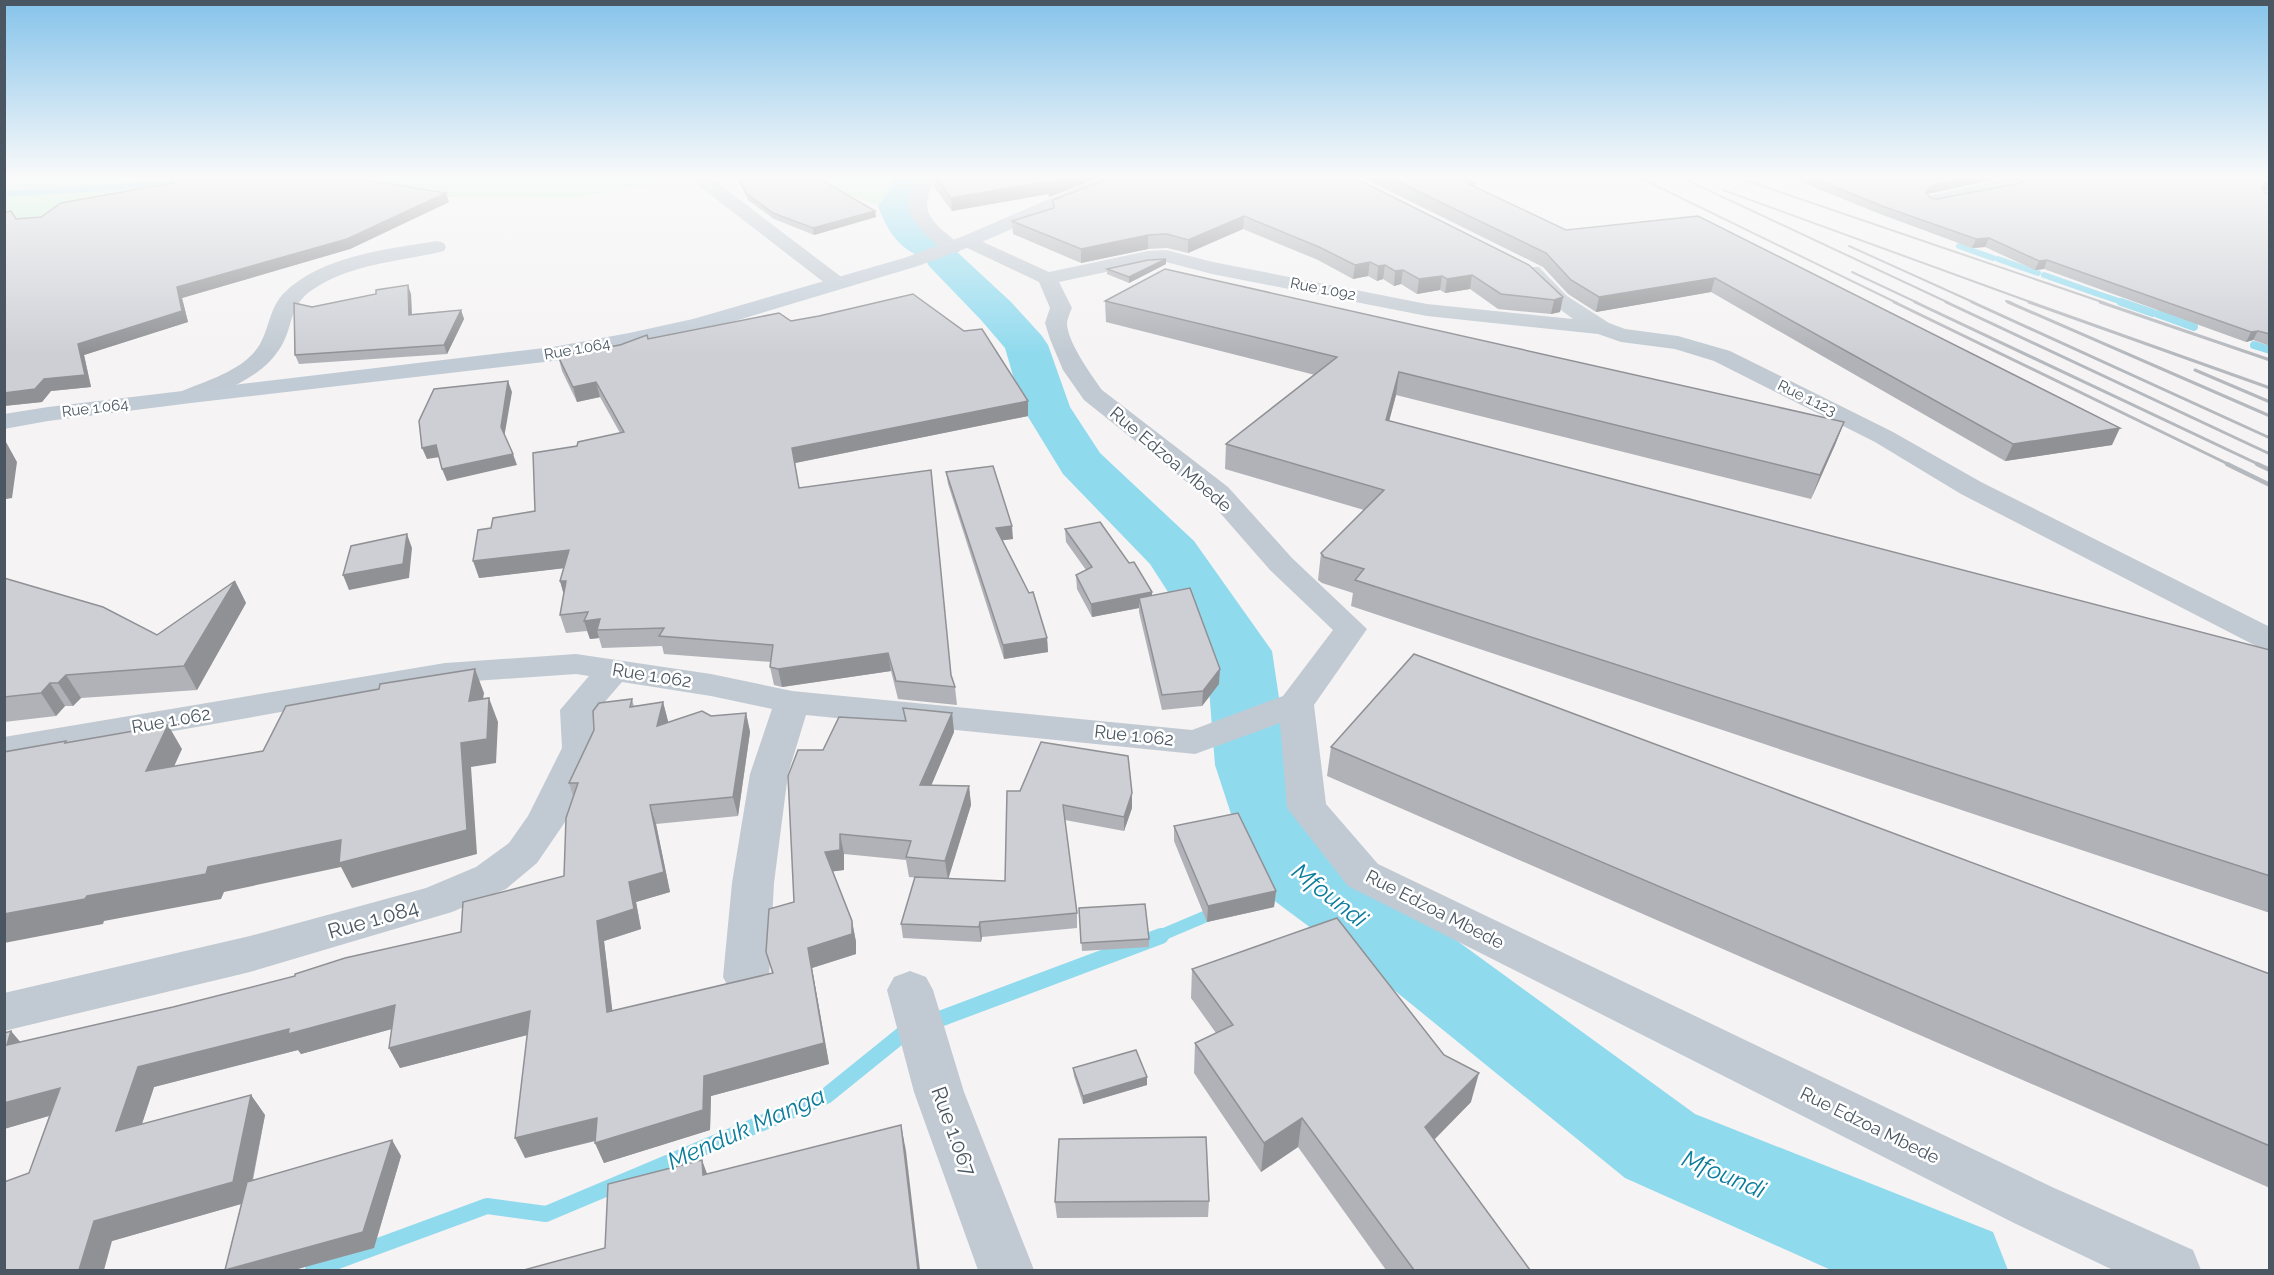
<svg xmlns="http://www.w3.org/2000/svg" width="2274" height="1275" viewBox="0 0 2274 1275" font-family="Raleway,sans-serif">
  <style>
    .green { fill: #c3f1d5 }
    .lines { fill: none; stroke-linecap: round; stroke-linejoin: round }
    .stream-far3 { stroke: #90daee; stroke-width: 6 }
    .stream-far2 { stroke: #90daee; stroke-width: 8 }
    .stream-far1 { stroke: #90daee; stroke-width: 12 }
    .stream { stroke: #90daee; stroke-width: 16 }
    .river { fill: #90daee; fill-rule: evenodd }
    .street { fill: #c1cad2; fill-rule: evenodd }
    .secondary { fill: #c1cbd6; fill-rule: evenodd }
    .rail-far2 { stroke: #b5b8bd; stroke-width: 2 }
    .rail-far1 { stroke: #b5b8bd; stroke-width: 3 }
    .rail { stroke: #b5b8bd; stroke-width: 4.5 }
    .wall { fill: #b0b2b7 }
    .shaded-wall { fill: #909195 }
    .building { fill: #cdcfd5; stroke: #909195; stroke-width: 1.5 }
    .labels { text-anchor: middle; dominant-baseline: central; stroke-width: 5; stroke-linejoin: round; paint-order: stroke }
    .far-street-label { font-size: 15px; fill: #4a5661; stroke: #fff }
    .street-label { font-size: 18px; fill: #4a5661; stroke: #fff }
    .near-street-label { font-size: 21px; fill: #4a5661; stroke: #fff }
    .near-water-label { font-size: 24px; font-style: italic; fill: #0c7c9b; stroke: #fff }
  </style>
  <rect width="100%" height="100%" fill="#f5f3f3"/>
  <polygon class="green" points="5,176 913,176 919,184 909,205 890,209 842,193 793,181 700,177 572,198 442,197 83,215 5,222"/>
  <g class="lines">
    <g class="stream-far3">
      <polyline points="4,194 184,183"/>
      <polyline points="1959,246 1993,258"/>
      <polyline points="1998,259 2038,273"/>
      <polyline points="2044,275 2098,294"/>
      <polyline points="2101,295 2125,303"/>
    </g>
    <g class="stream-far2">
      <polyline points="2121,302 2153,313"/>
      <polyline points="2158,314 2194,327"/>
      <polyline points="2254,345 2270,350"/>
    </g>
    <g class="stream-far1">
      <polyline points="1259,889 1289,869"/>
      <polyline points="1157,937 1216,912"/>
    </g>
    <g class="stream">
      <polyline points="929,1023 1161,936"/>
      <polyline points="313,1270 487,1206 546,1214 826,1096 904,1033 911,1030"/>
    </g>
    <path class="river" d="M888 176 923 177 927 184 912 206 919 222 940 239 945 247 955 250 1011 302 1042 336 1048 345 1070 407 1100 453 1194 541 1272 651 1289 765 1322 851 1456 940 1695 1114 1993 1232 2008 1270H1831L1625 1178 1394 990 1260 890 1249 869 1215 765 1206 651 1150 564 1063 474 1022 407 1005 348 981 320 929 266 924 257C899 251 886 228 878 206L894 184Z"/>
    <g class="street">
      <path d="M913 176H930L934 182C916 214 936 224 959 244L961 248 959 252H945C932 240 904 220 909 199 910 193 914 187 918 182Z"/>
      <path d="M2020 176H2045C2035 188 1954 201 1934 205L1928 204 1925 200 1928 196Z"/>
      <polygon points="705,177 711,178 844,279 847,283 844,287 830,287 699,186 697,182 699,178"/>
      <path d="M968 235 1049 272 1148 251 1166 250 1213 262 1427 304 1573 319 1553 304 1522 271 1525 267H1539L1567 296 1609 323 1625 329 1678 336 1730 351 1893 432 1981 482 2270 627V650L2258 647 1961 494 1875 442 1714 361 1675 349 1621 342 1598 334 1427 316 1212 274 1166 262 1148 263 1059 282 1072 308C1070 312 1068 318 1067 322 1066 340 1091 375 1102 390L1228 487 1292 558 1367 629 1314 705 1326 804 1378 864 2052 1187 2193 1250 2201 1270H2113L2014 1223 1348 886 1287 808 1280 723 1195 754 806 715 788 774 774 883 769 977 762 990 746 995 730 990 723 977 732 883 750 774 772 709 711 696 622 682 596 712 598 748 565 822 537 863 506 889 452 912 250 972 4 1031V993L250 936 426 888 476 867 509 843 528 816 562 748 560 710 589 676 576 674 445 683 4 761V737L445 663 576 654 711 674 792 691 1192 730 1283 696 1333 630 1270 570 1208 499 1084 400 1063 370 1050 339 1045 323 1050 308 1039 282 961 245 959 241 961 237Z"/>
      <path d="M437 241 444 243 446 247 444 251C399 262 352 263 312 290 289 306 294 323 282 345 268 369 246 381 221 392 208 397 197 405 182 401L179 396 182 391C208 380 245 370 260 344 269 328 270 308 283 294 320 256 387 249 437 241Z"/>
      <polygon points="910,971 926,977 933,990 964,1092 1034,1270 978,1270 914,1092 887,990 894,977"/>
    </g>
    <polygon class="secondary" points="1110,176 1134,176 1132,179 1094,193 975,245 918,266 705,330 629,347 553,361 191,403 48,421 4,429 4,414 48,407 553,347 629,333 693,319 904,258 961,237 1082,185"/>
    <g class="rail-far2">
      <polyline points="1636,176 1897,303"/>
      <polyline points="1678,176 1949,303"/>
      <polyline points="1733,176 2105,303"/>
      <polyline points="1723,190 2033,303"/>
      <polyline points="1849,246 1975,303"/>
      <polyline points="1852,272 1918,303"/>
      <polyline points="2006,301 2012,303"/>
    </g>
    <g class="rail-far1">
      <polyline points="1894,302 2230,465"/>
      <polyline points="1915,302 2260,465"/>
      <polyline points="1946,302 2270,454"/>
      <polyline points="1972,302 2270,438"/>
      <polyline points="2008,302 2270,416"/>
      <polyline points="2029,302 2270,388"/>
      <polyline points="2100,302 2270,360"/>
      <polyline points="2195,370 2270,402"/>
    </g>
    <g class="rail">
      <polyline points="2227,464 2270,485"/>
      <polyline points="2257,464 2270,470"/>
    </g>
  </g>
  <g class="wall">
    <polygon points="140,176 359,176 355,178 449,202 350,249 182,298 188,322 84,355 91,387 51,391 42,402 4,406 4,213 16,219 41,217 173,183 172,177"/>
    <polygon points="736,176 815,176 875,211 876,217 814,235 774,219 748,200"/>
    <polygon points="933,176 1104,176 1049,197 1048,194 952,211 934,187"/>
    <polygon points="1115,176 1563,297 1560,312 1551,314 1498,309 1470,289 1445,293 1440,290 1417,294 1401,284 1394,286 1383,279 1377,281 1368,276 1353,279 1318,260 1243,229 1188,253 1167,248 1148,249 1081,263 1013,234 1012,221 1053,208 1053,200"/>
    <polygon points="1359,176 1467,176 1466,179 1475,183 1474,186 1566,230 1698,216 2112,445 2005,461 1711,292 1596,312 1568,294 1543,267"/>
    <polygon points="1786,176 2010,176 1927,194 1931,198 1937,199 2270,190 2263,190 2265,193 2270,194 2270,346 2253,340 2246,342 2044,269 2035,270 1985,247 1972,248 1880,214"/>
    <polygon points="1166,264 1129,283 1107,274 1107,269"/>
    <polygon points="411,294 412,314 461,310 464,319 447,354 299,364 295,355 312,307"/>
    <polygon points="1105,301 1844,422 1835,445 1811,499 1396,395 1389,421 2270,650 2270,913 1351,606 1353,593 1322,583 1318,580 1321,553 1364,510 1225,469 1226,444 1315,375 1106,322"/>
    <polygon points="791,321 1028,416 795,463 799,488 951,675 955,687 957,705 898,699 891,671 782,687 774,685 770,667 771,662 664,654 662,646 602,648 599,638 590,639 587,631 566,633 560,615 564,594 560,581 564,568 479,578 491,528 535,511 577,446 620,433 600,397 577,402 562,371 558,356 648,339"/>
    <polygon points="946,472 1013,539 1002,540 1047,638 1048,652 1004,659 948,484"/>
    <polygon points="1065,529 1152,595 1219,684 1202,706 1162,710 1139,612 1139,608 1092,617 1077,589 1076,575 1086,570 1066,542"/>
    <polygon points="4,578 157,635 235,581 246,603 197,690 81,698 73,706 65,706 56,716 4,722"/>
    <polygon points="632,699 634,706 663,702 668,722 711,716 746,713 750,732 738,816 656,824 670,892 636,902 641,929 604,941 612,1011 772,973 766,952 794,902 823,750 905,721 903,708 952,713 954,732 931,785 969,786 971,805 948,879 1005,881 1007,791 1132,808 1124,831 1065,820 1077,913 1077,928 982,937 981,942 903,938 901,924 919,878 909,877 906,860 844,854 844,870 832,871 852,921 856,942 856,954 812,968 829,1064 711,1096 710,1130 604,1163 595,1143 596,1141 525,1158 527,1035 400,1068 389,1048 392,1029 301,1054 298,1050 154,1087 142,1124 251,1095 265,1115 253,1180 392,1140 401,1156 374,1248 294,1270 225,1270 241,1204 112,1241 29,1173 49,1116 4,1129 4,1033 20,1042 173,1007 295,976 461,932 564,876 573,796 569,783"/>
    <polygon points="1331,747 2270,974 2270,1188 1327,776"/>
    <polygon points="1174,826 1276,891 1274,907 1207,922 1174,841"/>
    <polygon points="1079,908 1149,939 1149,947 1082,951"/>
    <polygon points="1192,969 1471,1102 1434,1140 1530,1270 1386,1270 1298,1147 1261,1172 1194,1073 1195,1043 1216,1033 1191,998"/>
    <polygon points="1073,1068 1147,1077 1147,1085 1083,1104 1074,1076"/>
    <polygon points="1209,1201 1208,1217 1057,1218 1055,1202"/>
  </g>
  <g class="shaded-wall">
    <polygon points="1071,176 1104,176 1049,197 1048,184"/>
    <polygon points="1977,176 2010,176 1928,194 1923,201 1926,193 1930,186"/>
    <polygon points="1048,181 1048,194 952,211 951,198"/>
    <polygon points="2270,182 2270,190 2261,191 2258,196 2265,183"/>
    <polygon points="446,193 449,202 350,249 182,298 188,322 84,355 91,387 51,391 42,402 4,406 4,393 44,379 78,344 177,287"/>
    <polygon points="875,211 876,217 814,235 813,228"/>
    <polygon points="1244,216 1243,229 1188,253 1188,240"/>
    <polygon points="1148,235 1148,249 1081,263 1081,249"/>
    <polygon points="1989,238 1985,247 1972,248 1976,239"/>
    <polygon points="1166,259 1166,264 1129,283 1129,277"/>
    <polygon points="2047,260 2044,269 2035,270 2039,261"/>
    <polygon points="1370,262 1368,276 1353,279 1355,265"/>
    <polygon points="1385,265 1383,279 1377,281 1378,266"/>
    <polygon points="1403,270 1401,284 1394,286 1395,271"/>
    <polygon points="1472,275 1470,289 1445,293 1447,279"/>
    <polygon points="1442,276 1440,290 1417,294 1419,279"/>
    <polygon points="1715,278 1711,292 1596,312 1599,297"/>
    <polygon points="408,285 411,294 412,324 409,315"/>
    <polygon points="1563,297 1560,312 1551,314 1554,300"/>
    <polygon points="461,310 464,319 447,354 444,345"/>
    <polygon points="2258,331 2253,340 2246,342 2251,332"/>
    <polygon points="1399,372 1396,395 1383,444 1386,420"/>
    <polygon points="508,381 512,392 504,438 501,427"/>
    <polygon points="596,382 600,397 577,402 573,387"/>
    <polygon points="1028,401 1028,416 795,463 792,448"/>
    <polygon points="1844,422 1835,445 1811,499 1820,475"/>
    <polygon points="2120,428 2112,445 2005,461 2013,444"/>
    <polygon points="6,442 17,462 12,498 6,499 4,507 4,449"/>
    <polygon points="436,445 440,457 427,459 422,448"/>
    <polygon points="513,454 517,465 447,481 442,469"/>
    <polygon points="1012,526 1013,539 997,541 996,528"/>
    <polygon points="407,534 412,548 409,578 349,590 343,575"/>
    <polygon points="569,550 574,567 479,578 473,561"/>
    <polygon points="235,581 246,603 197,690 184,666"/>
    <polygon points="560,581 566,581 565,599"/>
    <polygon points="1152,592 1152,605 1139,598 1139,608 1092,617 1091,604"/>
    <polygon points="600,619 597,630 599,638 590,639 584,621"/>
    <polygon points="1047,638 1048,652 1004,659 1003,645"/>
    <polygon points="888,653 891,671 782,687 778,669"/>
    <polygon points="475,669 484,693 479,725 469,701"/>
    <polygon points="1220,669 1219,684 1202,706 1203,691"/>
    <polygon points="66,675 81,698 73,706 58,683"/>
    <polygon points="50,683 65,706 56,716 41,693"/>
    <polygon points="489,698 498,722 496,763 471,767 477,854 352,888 341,867 224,892 221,899 104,921 103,924 4,943 4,914 87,896 208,867 461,743"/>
    <polygon points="663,702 668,721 662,745 657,726"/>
    <polygon points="746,713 750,732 738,816 733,797"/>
    <polygon points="952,713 954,732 923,805 920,785"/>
    <polygon points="168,725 182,749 161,795 146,771"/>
    <polygon points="969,786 971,805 948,880 945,861"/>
    <polygon points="1132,793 1132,808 1124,831 1124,817"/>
    <polygon points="650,805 656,824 670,892 636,902 641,929 604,941 615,1032 607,1012 597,921 629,882"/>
    <polygon points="840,834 844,854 844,870 829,872 825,852"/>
    <polygon points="1276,891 1274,907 1207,922 1208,906"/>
    <polygon points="852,921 856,942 856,954 812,968 829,1064 711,1096 710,1130 604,1163 595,1143 704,1076 808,948"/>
    <polygon points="980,922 982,937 981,942 979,927"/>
    <polygon points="395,1005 406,1025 301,1054 298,1050 154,1087 133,1151 116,1131 138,1067 289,1029"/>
    <polygon points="530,1011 539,1032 400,1068 389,1048"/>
    <polygon points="11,1031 28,1051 7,1045"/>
    <polygon points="1479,1073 1471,1102 1418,1156 1425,1127"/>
    <polygon points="1147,1077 1147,1085 1083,1104 1083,1096"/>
    <polygon points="60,1088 76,1108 4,1129 4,1103"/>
    <polygon points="251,1095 265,1115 248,1202 112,1241 104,1270 79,1270 94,1221"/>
    <polygon points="597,1118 606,1138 525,1158 515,1138"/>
    <polygon points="1302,1118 1298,1147 1261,1172 1264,1143"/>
    <polygon points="901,1125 906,1151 920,1270 918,1270"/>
    <polygon points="392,1140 401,1156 374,1248 294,1270 226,1270"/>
    <polygon points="702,1160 712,1187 703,1175"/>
  </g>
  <g class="building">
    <polygon points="172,176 343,176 446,193 347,239 177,287 182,311 78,344 85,375 44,379 35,389 4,393 4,213 11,211 16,219 41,217 61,203 173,183"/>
    <polygon points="737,176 815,176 875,211 813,228 773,213 747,194"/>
    <polygon points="935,176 1071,176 1048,184 1048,181 951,198"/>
    <polygon points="1115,176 1351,176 1529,265 1563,297 1554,300 1501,294 1472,275 1447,279 1442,276 1419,279 1403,270 1395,271 1385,265 1378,266 1370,262 1355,265 1319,247 1244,216 1188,240 1167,234 1148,235 1081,249 1012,221 1054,208 1053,200"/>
    <polygon points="1386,176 1459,176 1475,183 1469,184 1566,230 1698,216 2120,428 2013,444 1715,278 1599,297 1571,280 1546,253"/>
    <polygon points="1808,176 1977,176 1930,186 1926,193 1931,198 1937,199 2015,184 2039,176 2270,176 2270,182 2265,183 2262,188 2265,193 2270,194 2270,334 2258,331 2251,332 2047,260 2039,261 1989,238 1976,239 1882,206"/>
    <polygon points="1166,259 1129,277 1107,269 1148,260"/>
    <polygon points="1165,269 1844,422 1820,475 1399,372 1386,420 2270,650 2270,876 1355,580 1364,569 1324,557 1321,553 1384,490 1226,444 1337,357 1105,301"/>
    <polygon points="408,285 409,315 461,310 444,345 295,355 294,303 312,307 376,294 376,290"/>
    <polygon points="913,294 964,331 982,329 1028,401 792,448 799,488 931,470 951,675 955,687 896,681 888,653 778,669 770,667 773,645 659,636 664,628 597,630 600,619 584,621 588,612 560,615 566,581 560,581 569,550 473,561 478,530 491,528 493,518 535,511 533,453 577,446 578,442 624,432 596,382 573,387 558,356 620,345 647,335 648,339 779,313 791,321 819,316"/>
    <polygon points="508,381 501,427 513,454 442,469 436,445 422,448 419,421 434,389"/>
    <polygon points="993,466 1012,526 996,528 1029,593 1033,592 1047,638 1003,645 946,472"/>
    <polygon points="1100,522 1129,563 1134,562 1152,592 1091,604 1076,575 1092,567 1065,529"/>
    <polygon points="407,534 403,564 343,575 351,546"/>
    <polygon points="4,578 103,607 157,635 235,581 184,666 66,675 58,683 50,683 41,693 4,697"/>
    <polygon points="1190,588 1220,669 1203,691 1162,695 1139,598"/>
    <polygon points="1414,654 2270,974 2270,1146 1331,747"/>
    <polygon points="475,669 469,701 489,698 487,739 461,743 467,830 339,863 341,840 208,867 206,874 87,896 85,899 4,914 4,752 66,741 65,743 168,725 146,771 263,751 286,706 379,689 380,684"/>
    <polygon points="632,699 630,707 663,702 657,726 702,711 711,716 746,713 733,797 650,805 664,872 629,882 634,909 597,921 607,1012 773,973 766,952 769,909 794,902 788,776 798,750 823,750 839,717 906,721 903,708 952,713 920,785 969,786 945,861 906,857 911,841 840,834 840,850 825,852 852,921 852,934 808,948 824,1043 704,1076 703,1110 595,1143 597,1118 515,1138 530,1011 389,1048 395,1005 288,1034 289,1029 138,1067 116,1131 251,1095 233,1182 94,1221 79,1270 4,1270 4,1182 29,1173 60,1088 4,1103 4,1033 11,1031 7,1045 173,1007 295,976 295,974 345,958 461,932 463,902 564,876 566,818 578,783 569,783 594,730 593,711 599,703"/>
    <polygon points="1041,742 1128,756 1132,793 1124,817 1063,805 1077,913 980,922 979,927 901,924 915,877 1005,881 1007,791 1020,791"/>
    <polygon points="1238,813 1276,891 1208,906 1174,826"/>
    <polygon points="1145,904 1149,939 1081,943 1079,908"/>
    <polygon points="1337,918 1444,1055 1479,1073 1425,1127 1530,1270 1414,1270 1302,1118 1264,1143 1195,1043 1233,1025 1192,969"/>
    <polygon points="1136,1050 1147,1077 1083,1096 1073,1068"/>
    <polygon points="901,1125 918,1270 524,1270 605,1248 608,1184 702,1160 703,1175"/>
    <polygon points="1206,1137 1209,1201 1055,1202 1059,1139"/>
    <polygon points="392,1140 363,1232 225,1270 247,1182"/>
  </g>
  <linearGradient id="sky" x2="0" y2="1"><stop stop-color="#85c3ea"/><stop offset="0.5" stop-color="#fafafa"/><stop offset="1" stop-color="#fafafa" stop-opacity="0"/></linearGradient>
  <rect width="2274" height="354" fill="url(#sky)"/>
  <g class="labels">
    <g class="far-street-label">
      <text transform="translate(1323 289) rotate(11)">Rue 1.092</text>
      <text transform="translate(577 349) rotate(-10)">Rue 1.064</text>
      <text transform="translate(1807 398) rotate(26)">Rue 1.123</text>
      <text transform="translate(95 408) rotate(-7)">Rue 1.064</text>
    </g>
    <g class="street-label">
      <text transform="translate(1171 459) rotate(40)">Rue Edzoa Mbede</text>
      <text transform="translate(652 675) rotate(9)">Rue 1.062</text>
      <text transform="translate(171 720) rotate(-10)">Rue 1.062</text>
      <text transform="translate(1134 735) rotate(6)">Rue 1.062</text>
      <text transform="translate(1435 909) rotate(27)">Rue Edzoa Mbede</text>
      <text transform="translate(1870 1125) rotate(26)">Rue Edzoa Mbede</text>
    </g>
    <g class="near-street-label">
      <text transform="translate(373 919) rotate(-16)">Rue 1.084</text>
      <text transform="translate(954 1131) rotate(70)">Rue 1.067</text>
    </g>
    <g class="near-water-label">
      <text transform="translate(1330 895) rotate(38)">Mfoundi</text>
      <text transform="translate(746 1128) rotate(-24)">Menduk Manga</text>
      <text transform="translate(1724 1174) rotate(23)">Mfoundi</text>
    </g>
  </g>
  <rect width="2274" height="1275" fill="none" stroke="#4a5661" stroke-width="12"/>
</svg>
